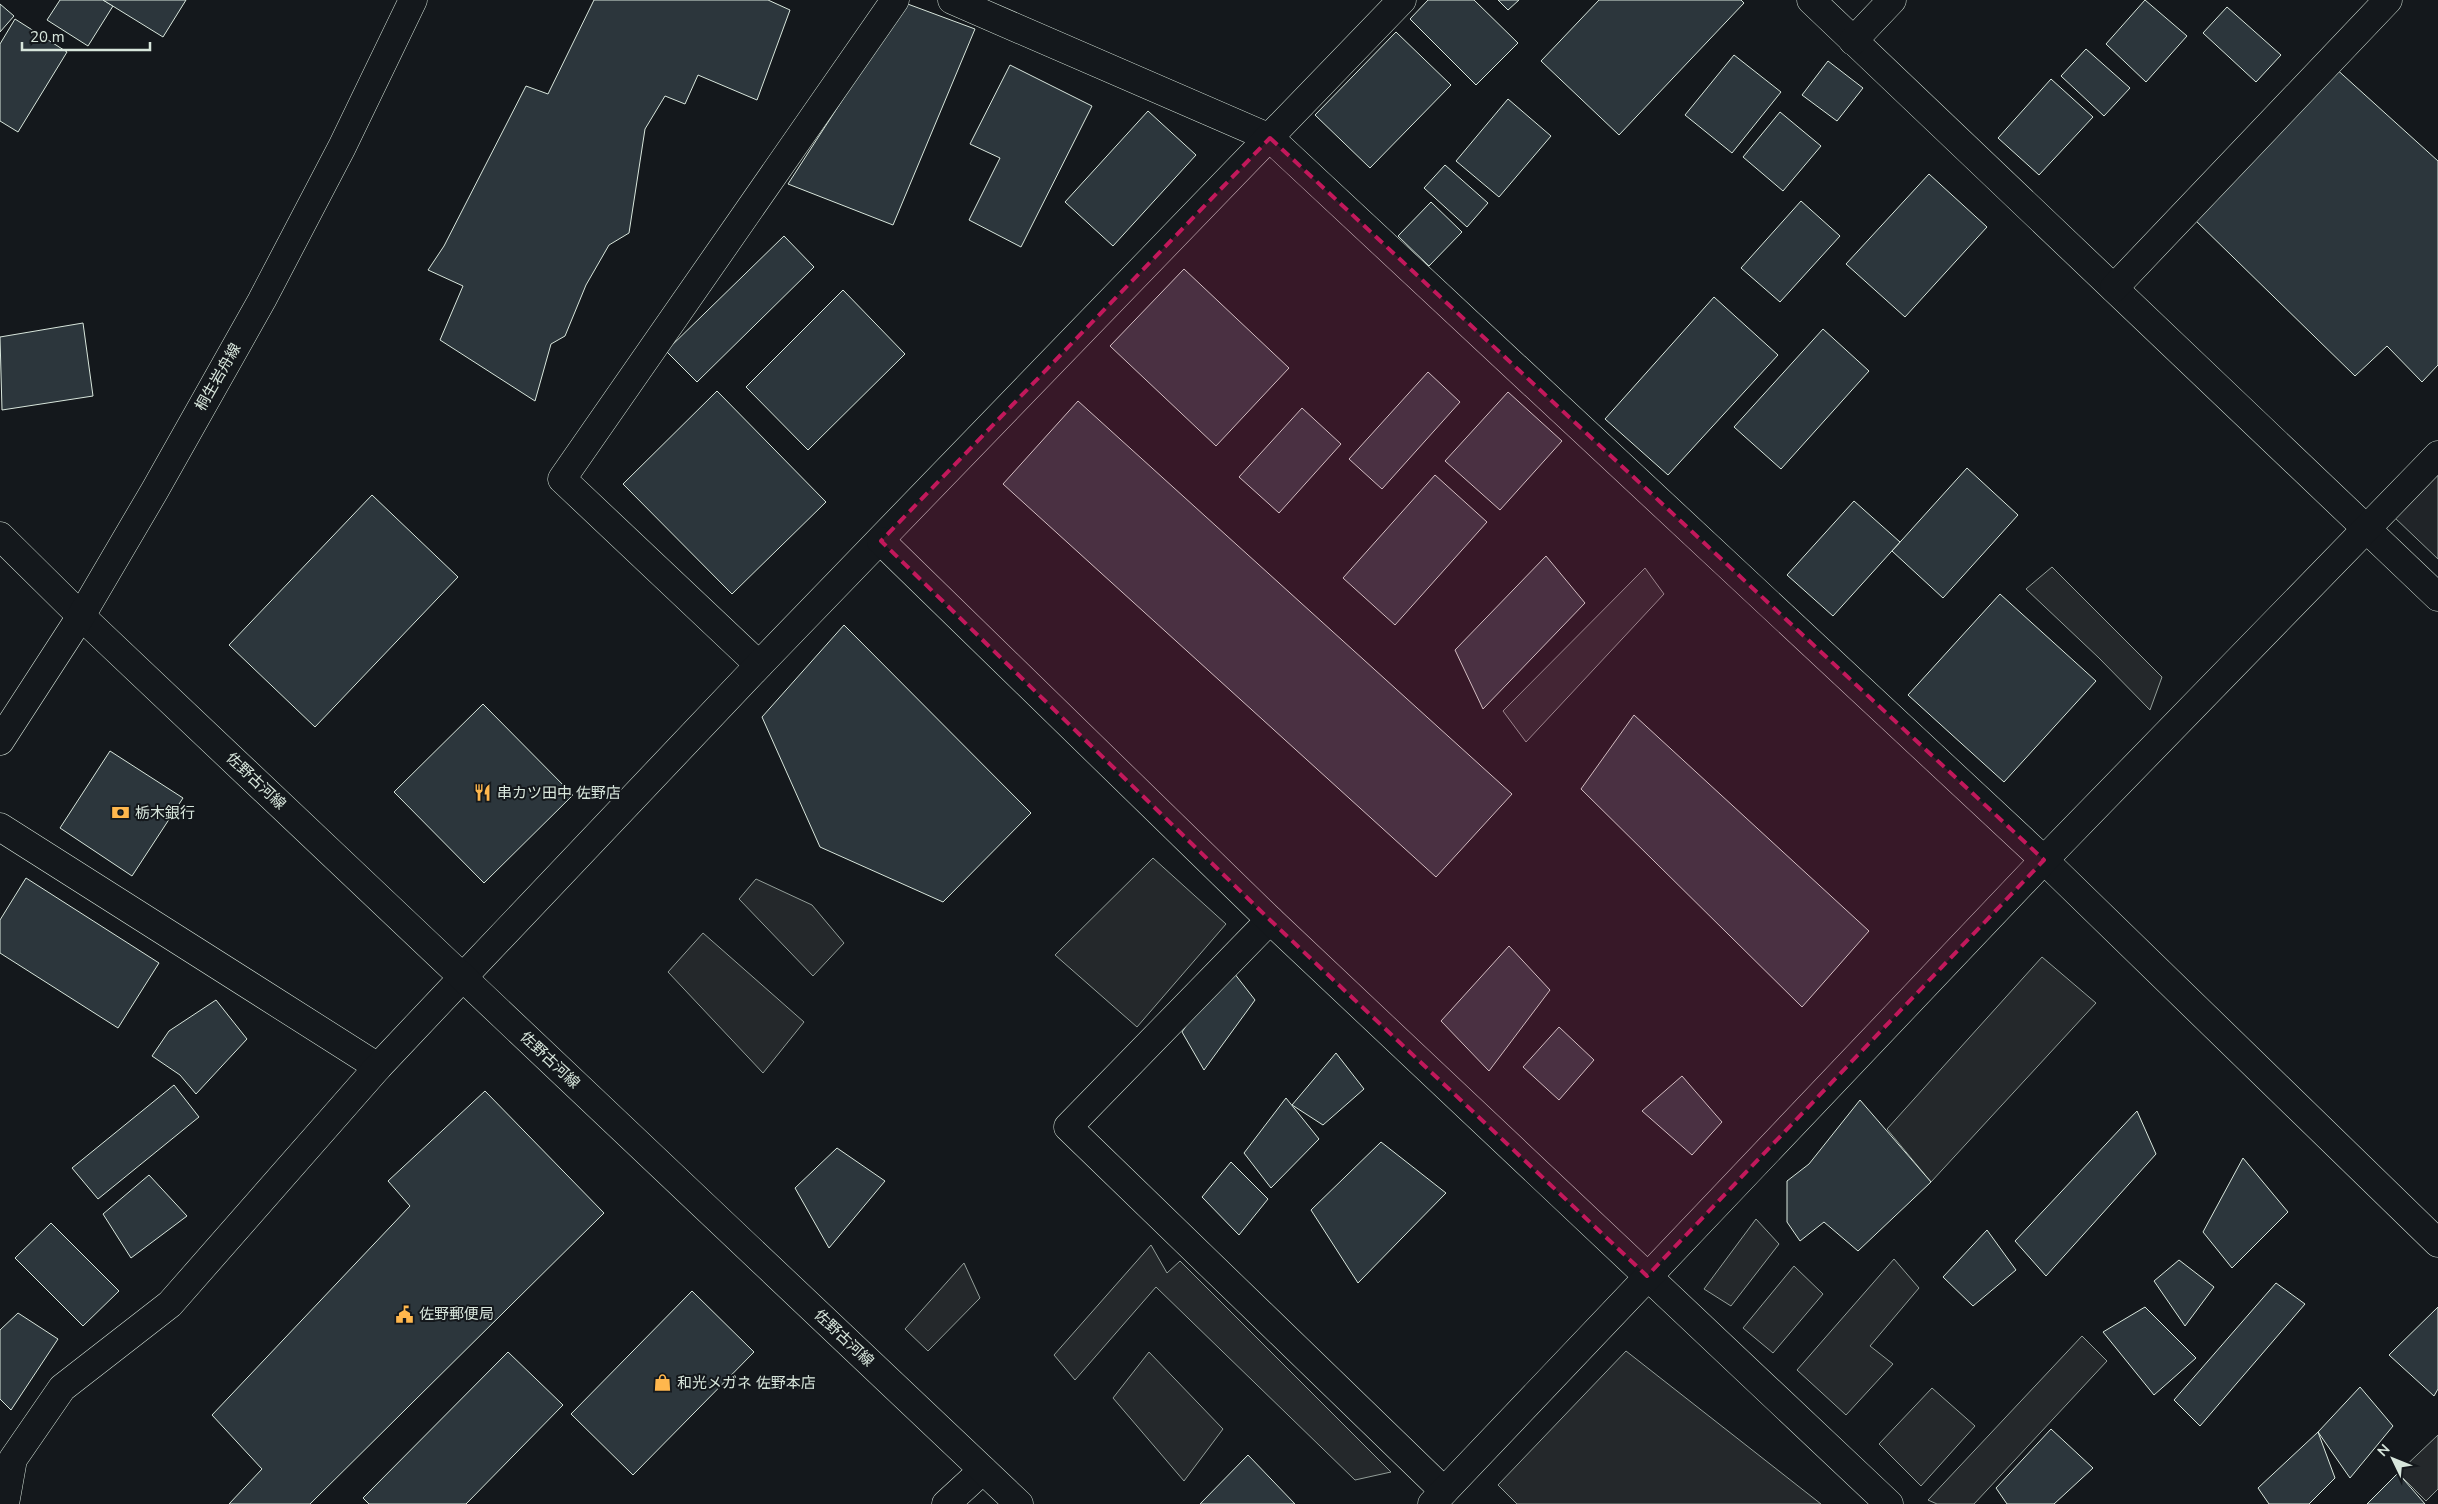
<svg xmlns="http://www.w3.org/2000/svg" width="2438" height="1504" viewBox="0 0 2438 1504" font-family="'Nunito Sans','Noto Sans JP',sans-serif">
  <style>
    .green { fill: #202428; stroke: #939e99 }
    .parking { fill: #24282b; stroke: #939e99 }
    .building { fill: #2c363c; stroke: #d8e6dc }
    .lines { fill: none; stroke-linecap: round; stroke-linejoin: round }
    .minor-casing { stroke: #d8e6dc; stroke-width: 29 }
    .tertiary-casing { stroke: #d8e6dc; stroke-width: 29 }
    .primary-casing { stroke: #d8e6dc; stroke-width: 29 }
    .minor { stroke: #14181c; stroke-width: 28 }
    .tertiary { stroke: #14181c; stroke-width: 28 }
    .primary { stroke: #14181c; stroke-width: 28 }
    .marked { fill: #c2185b; fill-opacity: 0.2; stroke: #c2185b; stroke-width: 4; stroke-dasharray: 10 6; stroke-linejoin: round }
    .labels { text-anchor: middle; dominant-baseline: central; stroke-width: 4; stroke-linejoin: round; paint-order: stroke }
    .street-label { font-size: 15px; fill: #d8e6dc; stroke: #14181c }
    .poi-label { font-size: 15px; fill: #d8e6dc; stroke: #14181c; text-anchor: start }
  </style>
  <rect width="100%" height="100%" fill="#14181c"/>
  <polygon class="green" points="2438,471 2438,559 2394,517"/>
  <g class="parking">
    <polygon points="2052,567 2162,677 2150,710 2099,658 2026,589"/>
    <polygon points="1645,568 1664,594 1526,742 1503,711"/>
    <polygon points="1153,858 1226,924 1137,1027 1055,955"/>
    <polygon points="756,879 812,905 844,943 813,976 739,899"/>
    <polygon points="703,933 804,1022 763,1073 668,972"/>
    <polygon points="2042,957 2096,1003 1931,1182 1887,1129"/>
    <polygon points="1756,1219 1779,1244 1731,1306 1704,1289"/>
    <polygon points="1151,1245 1167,1273 1180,1261 1391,1472 1355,1480 1156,1287 1075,1380 1054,1355"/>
    <polygon points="1894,1259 1919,1288 1870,1346 1893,1364 1846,1415 1797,1370"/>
    <polygon points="964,1263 980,1298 928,1351 905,1329"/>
    <polygon points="1794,1266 1823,1294 1773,1353 1743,1328"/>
    <polygon points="2082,1336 2107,1361 1974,1504 1937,1504 1928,1500"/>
    <polygon points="1626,1351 1821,1504 1517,1504 1498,1485"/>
    <polygon points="1149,1352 1223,1429 1184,1481 1113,1398"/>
    <polygon points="1932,1388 1975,1426 1921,1486 1879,1444"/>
    <polygon points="2438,1435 2438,1489 2426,1501 2398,1473"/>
  </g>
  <g class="building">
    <polygon points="60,0 103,0 113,6 88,46 47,20"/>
    <polygon points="103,0 186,0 163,37"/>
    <polygon points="594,0 768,0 790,10 757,100 698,75 685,104 665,96 645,129 629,233 609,245 586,285 565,336 551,344 535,401 440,340 463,286 428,270 444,246 526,86 548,94"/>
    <polygon points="1428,0 1474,0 1518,43 1476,85 1410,19"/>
    <polygon points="1498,0 1519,0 1508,10"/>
    <polygon points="1599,0 1741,0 1744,3 1619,135 1541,61"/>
    <polygon points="2145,0 2187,36 2146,82 2106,44"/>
    <polygon points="905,3 975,29 893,225 788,184"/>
    <polygon points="0,4 14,16 0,32"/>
    <polygon points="2227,7 2281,55 2256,82 2203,33"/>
    <polygon points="15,19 67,52 18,132 0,121 0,44"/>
    <polygon points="1396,32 1451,85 1370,168 1315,115"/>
    <polygon points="2086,49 2130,88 2104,116 2061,76"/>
    <polygon points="1734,55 1781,92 1732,153 1685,115"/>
    <polygon points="1828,61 1863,88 1837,121 1802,95"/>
    <polygon points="1010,65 1092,106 1021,247 969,220 1000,158 970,144"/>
    <polygon points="2333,66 2438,161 2438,365 2422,382 2387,346 2355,376 2192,217"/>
    <polygon points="2051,79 2093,117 2039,175 1998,138"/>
    <polygon points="1508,99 1551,136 1499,197 1456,161"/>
    <polygon points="1148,111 1196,155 1113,246 1065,202"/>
    <polygon points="1780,112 1821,146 1783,191 1743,157"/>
    <polygon points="1445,165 1488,203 1467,227 1424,188"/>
    <polygon points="1929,174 1987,227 1905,317 1846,264"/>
    <polygon points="1801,201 1840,236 1780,302 1741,268"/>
    <polygon points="1431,202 1462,232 1429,266 1398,236"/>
    <polygon points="784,236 814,267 697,382 666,351"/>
    <polygon points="1184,269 1289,368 1216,446 1110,346"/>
    <polygon points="843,290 905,354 808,450 746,387"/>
    <polygon points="1714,297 1778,355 1668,475 1605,419"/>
    <polygon points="83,323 93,396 2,410 0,337"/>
    <polygon points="1823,329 1869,371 1781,469 1734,427"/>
    <polygon points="1428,372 1460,402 1382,489 1349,459"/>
    <polygon points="717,391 826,502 732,594 623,484"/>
    <polygon points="1508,392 1562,441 1500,510 1445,461"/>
    <polygon points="1078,401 1512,794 1436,877 1003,484"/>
    <polygon points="1302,408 1341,444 1279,513 1239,477"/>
    <polygon points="1967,468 2018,515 1943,598 1892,551"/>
    <polygon points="1435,475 1487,522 1395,625 1343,578"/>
    <polygon points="372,495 458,577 315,727 229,645"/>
    <polygon points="1854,501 1900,542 1833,616 1787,575"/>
    <polygon points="1546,556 1585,603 1483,709 1455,650"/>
    <polygon points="2000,594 2096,681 2004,782 1908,695"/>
    <polygon points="844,625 1031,813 943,902 820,847 762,717"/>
    <polygon points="483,704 573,795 484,883 394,792"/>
    <polygon points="1634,715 1869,931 1802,1007 1581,789"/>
    <polygon points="110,751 183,798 132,876 60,828"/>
    <polygon points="26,878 159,963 118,1028 0,953 0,920"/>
    <polygon points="1509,946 1550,990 1489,1071 1441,1021"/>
    <polygon points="1227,964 1255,1000 1204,1070 1182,1032"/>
    <polygon points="216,1000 247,1039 196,1094 180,1075 152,1056 169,1031"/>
    <polygon points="1559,1027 1594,1060 1559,1100 1523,1067"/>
    <polygon points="1336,1053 1364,1089 1323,1125 1292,1105"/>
    <polygon points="1682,1076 1722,1122 1692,1155 1642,1111"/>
    <polygon points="174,1085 199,1117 98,1199 72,1168"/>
    <polygon points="485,1091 604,1213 310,1504 229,1504 262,1469 212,1415 410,1206 388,1181"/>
    <polygon points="1286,1098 1319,1139 1271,1188 1244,1153"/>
    <polygon points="1860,1100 1931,1182 1858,1251 1824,1222 1800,1241 1787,1222 1787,1181 1809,1164"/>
    <polygon points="2137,1111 2156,1154 2046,1276 2015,1241"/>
    <polygon points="1381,1142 1446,1193 1358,1283 1311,1210"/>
    <polygon points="837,1148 885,1181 829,1248 795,1188"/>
    <polygon points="2243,1158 2288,1212 2232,1268 2203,1232"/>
    <polygon points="1231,1162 1268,1199 1239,1235 1202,1197"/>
    <polygon points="149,1175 187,1216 131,1258 103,1214"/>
    <polygon points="51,1223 119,1291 83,1326 15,1258"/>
    <polygon points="1987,1230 2016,1270 1973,1306 1943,1277"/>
    <polygon points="2179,1260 2214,1287 2185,1326 2154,1281"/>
    <polygon points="2276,1283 2305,1304 2200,1426 2174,1400"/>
    <polygon points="692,1291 754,1352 633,1475 571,1414"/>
    <polygon points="2145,1307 2196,1358 2154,1395 2103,1332"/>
    <polygon points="2438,1307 2438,1389 2434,1396 2389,1355"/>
    <polygon points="18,1313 58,1339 11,1410 0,1399 0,1330"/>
    <polygon points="508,1352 563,1405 466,1504 369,1504 363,1498"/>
    <polygon points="2360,1387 2393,1426 2350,1478 2318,1432"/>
    <polygon points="2051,1429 2093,1468 2054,1504 2007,1504 1996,1488"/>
    <polygon points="2318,1432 2335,1478 2309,1504 2269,1504 2258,1488"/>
    <polygon points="1248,1455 1295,1504 1200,1504"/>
    <polygon points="2398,1473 2425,1504 2367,1504"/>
  </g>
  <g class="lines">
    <defs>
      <g id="minor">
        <polyline points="952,0 1270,138 2044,860 2438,1243"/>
        <polyline points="1811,0 2438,597"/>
        <polyline points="1853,41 1892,0"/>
        <polyline points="2114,288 2388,0"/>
        <polyline points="759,665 562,479 895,0"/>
        <polyline points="0,827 378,1067"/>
        <polyline points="1270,920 1068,1127 1444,1491"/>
        <polyline points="5,1504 13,1459 62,1388 170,1304 378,1067 463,977 759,665 1402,0"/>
        <polyline points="946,1504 983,1470"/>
      </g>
      <g id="tertiary">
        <polyline points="881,541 1270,920 1889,1504"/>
        <polyline points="1432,1504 2044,860 2438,455"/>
      </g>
      <g id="primary">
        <polyline points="0,536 81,616 1019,1504"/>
        <polyline points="0,741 81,616 155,490 262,300 342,147 413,0"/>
      </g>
    </defs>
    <use href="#minor" class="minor-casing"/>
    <use href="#tertiary" class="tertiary-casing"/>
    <use href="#primary" class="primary-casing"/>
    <use href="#minor" class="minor"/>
    <use href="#tertiary" class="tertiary"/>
    <use href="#primary" class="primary"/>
  </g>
  <path class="marked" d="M1270 138 2044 860 1647 1276 1270 920 881 541Z"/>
  <defs>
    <symbol id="restaurant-bare" viewBox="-9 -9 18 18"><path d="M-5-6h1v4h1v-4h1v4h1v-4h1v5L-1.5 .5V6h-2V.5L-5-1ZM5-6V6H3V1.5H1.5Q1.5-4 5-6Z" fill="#ffb74d" stroke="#14181c" stroke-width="2.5" paint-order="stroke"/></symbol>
    <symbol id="bank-bare" viewBox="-9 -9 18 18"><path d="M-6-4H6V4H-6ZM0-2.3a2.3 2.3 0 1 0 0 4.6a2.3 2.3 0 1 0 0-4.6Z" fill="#ffb74d" stroke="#14181c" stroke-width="2.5" paint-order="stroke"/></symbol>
    <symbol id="civic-bare" viewBox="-9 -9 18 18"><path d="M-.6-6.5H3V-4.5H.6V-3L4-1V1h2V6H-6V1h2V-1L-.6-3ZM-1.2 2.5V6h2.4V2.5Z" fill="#ffb74d" stroke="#14181c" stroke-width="2.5" paint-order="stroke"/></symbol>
    <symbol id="shop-bare" viewBox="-9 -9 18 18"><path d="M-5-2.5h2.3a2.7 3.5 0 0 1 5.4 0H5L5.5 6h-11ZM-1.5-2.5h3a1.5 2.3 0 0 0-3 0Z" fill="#ffb74d" stroke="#14181c" stroke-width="2.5" paint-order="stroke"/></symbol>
  </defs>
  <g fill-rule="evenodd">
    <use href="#restaurant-bare" x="470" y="780" width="25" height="25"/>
    <use href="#bank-bare" x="108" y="800" width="25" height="25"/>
    <use href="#civic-bare" x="392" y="1302" width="25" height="25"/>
    <use href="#shop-bare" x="650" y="1370" width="25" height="25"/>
  </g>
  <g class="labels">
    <g class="street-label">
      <text transform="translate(218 377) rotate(-60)">桐生岩舟線</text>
      <text transform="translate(256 781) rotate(43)">佐野古河線</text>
      <text transform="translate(550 1060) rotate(43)">佐野古河線</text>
      <text transform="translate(844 1338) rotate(43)">佐野古河線</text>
    </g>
    <g class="poi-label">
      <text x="497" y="793">串カツ田中 佐野店</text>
      <text x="135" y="813">栃木銀行</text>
      <text x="419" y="1314">佐野郵便局</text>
      <text x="677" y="1383">和光メガネ 佐野本店</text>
    </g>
  </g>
  <g transform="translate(2393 1459) rotate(313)" stroke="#14181c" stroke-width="4" paint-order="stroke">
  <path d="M0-4L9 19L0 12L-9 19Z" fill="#d8e6dc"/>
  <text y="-8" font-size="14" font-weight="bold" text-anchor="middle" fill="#d8e6dc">N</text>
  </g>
  <path d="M22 42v8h128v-8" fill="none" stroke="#d8e6dc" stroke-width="2.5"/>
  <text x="30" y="42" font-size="15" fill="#d8e6dc" stroke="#14181c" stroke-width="4" paint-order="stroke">20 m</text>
</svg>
